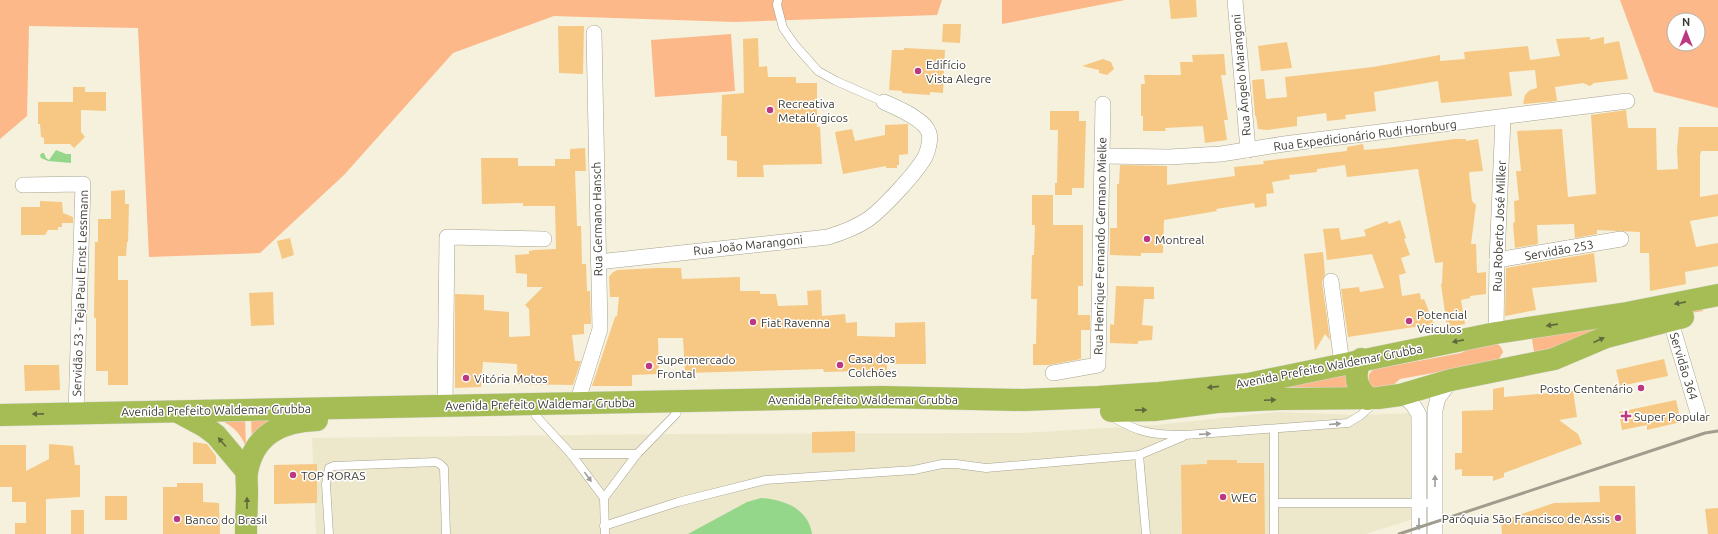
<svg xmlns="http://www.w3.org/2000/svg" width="1718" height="534" viewBox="0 0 1718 534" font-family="Ubuntu,sans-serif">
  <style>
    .built { fill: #ede7cb }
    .green { fill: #fcb889; fill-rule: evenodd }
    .water { fill: #94d78a }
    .building { fill: #f6c883 }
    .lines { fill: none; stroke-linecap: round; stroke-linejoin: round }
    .lane-casing { stroke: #a6a38f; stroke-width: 9 }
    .street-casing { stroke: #a6a38f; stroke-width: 16 }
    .highway-casing { stroke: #dcdcda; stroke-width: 23 }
    .lane { stroke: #fff; stroke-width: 8 }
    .street { stroke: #fff; stroke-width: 15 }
    .highway { stroke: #a6bc54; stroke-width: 22 }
    .rail { stroke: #a09d8e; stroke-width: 3 }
    .oneway { fill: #61683e }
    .oneway2 { fill: #9e9c98 }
    .poi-dot { fill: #bc3981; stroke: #fff; stroke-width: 1.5 }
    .labels { text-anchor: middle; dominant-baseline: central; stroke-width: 3; stroke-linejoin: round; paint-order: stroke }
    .poi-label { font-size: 12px; fill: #3c3a32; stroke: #fff; text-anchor: start }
    .street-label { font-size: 12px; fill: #3c3a32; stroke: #fff }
  </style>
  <rect width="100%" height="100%" fill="#f5f1dc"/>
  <polygon class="built" points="1276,412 1360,415 1413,413 1413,519 1366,534 316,534 312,438 668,434 1023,433 1157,425"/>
  <g class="green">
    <polygon points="0,0 942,0 937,15 735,22 554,16 453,53 344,175 260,253 149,257 138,28 29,26 27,116 0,139"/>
    <polygon points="1002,0 1125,0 1002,24"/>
    <path d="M1620 0H1718V108L1654 92ZM1674 20H1698V44H1674Z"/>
    <polygon points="731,34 735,91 655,97 651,40"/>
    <polygon points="1702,308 1703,311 1644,321 1535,357 1531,334"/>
    <path d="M1484 342C1494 342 1500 342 1503 352L1499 359 1493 362 1400 379 1392 386 1381 390 1370 386C1368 378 1367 373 1375 369L1461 353Z"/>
    <polygon points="1346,372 1350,390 1301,387 1273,388"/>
    <polygon points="251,416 294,416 252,447"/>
    <path d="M214 417H245L246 447C240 431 229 423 214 417Z"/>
  </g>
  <g class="water">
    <polygon points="56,150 66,154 71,154 71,163 48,161 41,158 40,155 42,153 44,153 46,158 49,160"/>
    <path d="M761 498C784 500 808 508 812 534H688L747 502Z"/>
  </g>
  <g class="building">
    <polygon points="1169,0 1196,0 1197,17 1171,19"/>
    <polygon points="943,24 961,24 960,43 942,42"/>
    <polygon points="558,26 584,26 583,74 559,73"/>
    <polygon points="1590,37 1590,40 1604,37 1604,44 1619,41 1628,79 1594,83 1590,86 1583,83 1555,87 1557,101 1523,104 1525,95 1530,90 1537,88 1535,70 1509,72 1512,96 1441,103 1438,81 1374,92 1376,111 1345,115 1346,119 1327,121 1326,113 1297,117 1297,126 1267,130 1258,129 1256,116 1255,116 1252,80 1264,79 1266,99 1287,97 1285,77 1373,67 1440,55 1440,61 1465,59 1464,52 1528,46 1530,60 1560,56 1556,39"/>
    <polygon points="758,38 759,67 767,66 768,77 796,77 796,83 817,83 817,127 820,127 822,164 763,165 764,177 737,177 737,161 727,160 727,136 721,136 722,95 744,93 743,39"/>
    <polygon points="1287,42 1292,68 1261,71 1258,46"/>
    <polygon points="904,48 945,50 943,93 930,92 930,95 902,93 902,91 889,90 892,50 904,50"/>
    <polygon points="1224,54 1226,75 1221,75 1228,120 1224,120 1227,140 1205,143 1203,126 1165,128 1166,131 1143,131 1143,116 1141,116 1141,84 1145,84 1144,75 1181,75 1180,62 1193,62 1192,55"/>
    <polygon points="1103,59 1111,62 1114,69 1107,75 1099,73 1099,70 1082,66"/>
    <polygon points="73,87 85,87 85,92 106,92 106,111 81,110 81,132 85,137 74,148 70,144 44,144 44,138 41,137 40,124 38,124 38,102 73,102"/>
    <polygon points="1626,110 1628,128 1656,128 1657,170 1678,169 1677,149 1679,127 1718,127 1718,151 1701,151 1700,156 1700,197 1718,194 1718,216 1690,221 1696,247 1718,243 1718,266 1685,272 1686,284 1650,291 1649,253 1640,253 1640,232 1597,230 1597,234 1575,238 1574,224 1537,225 1538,244 1515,248 1513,223 1515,222 1514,201 1519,200 1516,171 1521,171 1517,131 1562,129 1568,197 1596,194 1591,115"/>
    <polygon points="1050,111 1079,111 1079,121 1086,121 1084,188 1072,188 1072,195 1055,195 1055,183 1057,183 1058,130 1050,130"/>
    <polygon points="908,124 908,154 899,155 899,165 897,165 897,168 886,168 886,166 843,174 835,132 852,129 855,141 885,135 885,125"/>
    <polygon points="1455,139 1466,139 1466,141 1478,139 1483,171 1470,172 1469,174 1472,201 1476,205 1471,244 1476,244 1477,273 1486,272 1486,294 1470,296 1470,298 1461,300 1465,324 1447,327 1441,284 1442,283 1443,262 1435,263 1418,169 1347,177 1345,165 1317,169 1317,172 1289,175 1290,179 1272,182 1274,193 1266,194 1267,206 1255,208 1254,203 1216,209 1217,211 1164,220 1163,253 1141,253 1141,256 1110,255 1110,228 1117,228 1117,184 1119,184 1120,165 1167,166 1167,185 1235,176 1234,167 1264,164 1263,161 1347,151 1347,147 1363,144 1364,150 1387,148"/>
    <polygon points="585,148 586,171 575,171 577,226 581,226 582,264 586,264 587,291 590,291 591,324 584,324 584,334 572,335 575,361 581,361 573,385 518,384 517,364 483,362 481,387 455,388 455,294 484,295 484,310 509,312 509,337 530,336 529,309 525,305 543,287 527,287 527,274 516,273 515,255 529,254 529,251 534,250 556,249 555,206 523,206 523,203 482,204 481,158 518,158 518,166 555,166 555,159 570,159 570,149"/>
    <polygon points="125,190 125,204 129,204 128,242 127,242 126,256 118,256 118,280 128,280 128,385 108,385 108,371 96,371 96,318 94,318 95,242 98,242 98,219 111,219 111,191"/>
    <polygon points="1032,195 1053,195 1053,225 1083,225 1083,286 1078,286 1078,315 1090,315 1090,330 1081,330 1081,359 1049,365 1033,365 1033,344 1036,344 1037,299 1031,299 1032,255 1034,255 1035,225 1032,225"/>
    <polygon points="40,201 62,202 63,213 73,217 73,223 62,223 62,227 58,227 58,230 48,230 45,235 21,235 21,207 40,207"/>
    <polygon points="1400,220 1406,238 1404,239 1410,255 1401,258 1406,273 1399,275 1402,296 1420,293 1421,300 1424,299 1434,324 1348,337 1341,289 1359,287 1360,292 1384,288 1372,254 1327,260 1323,229 1339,228 1341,240 1366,236 1364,230 1387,221 1389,224"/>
    <polygon points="290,238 294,255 282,259 277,241"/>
    <polygon points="1323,252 1325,274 1322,282 1330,340 1325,334 1315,351 1304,254"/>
    <polygon points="1594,253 1597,282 1532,288 1536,310 1505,316 1506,268"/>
    <polygon points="657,268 681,268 682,279 740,277 740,291 760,291 760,294 776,294 778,306 808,305 807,291 821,290 822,316 845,314 846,323 857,322 857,336 895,337 895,323 925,322 926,364 887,364 887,376 859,377 859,371 824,372 823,369 685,373 683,338 658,338 659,374 632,375 632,386 592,386 615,317 617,316 619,297 610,297 609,277 612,273 617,270"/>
    <polygon points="1116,286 1154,287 1154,299 1144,299 1142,325 1153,326 1152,340 1138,341 1138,344 1110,343 1110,324 1114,325"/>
    <polygon points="273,292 274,325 251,326 249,293"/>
    <polygon points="1664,359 1668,376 1620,386 1616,370"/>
    <polygon points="24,365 59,365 60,390 25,391"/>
    <polygon points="1504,387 1504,397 1573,391 1577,417 1559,420 1578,434 1582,444 1504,473 1504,477 1493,481 1493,476 1462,476 1462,469 1455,470 1455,453 1462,453 1462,411 1493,410 1493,389"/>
    <polygon points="1676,400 1681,422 1647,430 1647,425 1622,430 1619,412"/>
    <polygon points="855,431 855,452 812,453 812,432"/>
    <polygon points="193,442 207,444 216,456 216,464 193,464"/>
    <polygon points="49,444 73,446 75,465 80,465 80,497 46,499 46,534 15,534 15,523 26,523 26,502 12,502 12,487 0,487 0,445 26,445 26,471 49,459"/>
    <polygon points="1207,460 1237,460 1237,463 1264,463 1265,534 1182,534 1181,465 1207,464"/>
    <polygon points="317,464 317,503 274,504 274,465"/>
    <polygon points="177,483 203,483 203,502 219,503 220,534 163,534 163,487 177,487"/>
    <polygon points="1599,486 1635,486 1636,534 1502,534 1501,521 1554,503 1600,502"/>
    <rect x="105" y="496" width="22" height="24"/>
    <polygon points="1718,508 1718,534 1708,534 1705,509"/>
    <rect x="71" y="510" width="13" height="24"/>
  </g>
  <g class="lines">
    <defs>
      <g id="lane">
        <polyline points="778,0 777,5 783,28 795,45 818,71 836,81 884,102"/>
        <polyline points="536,416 571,454 604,498 637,454 676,414"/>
        <path d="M1111 416C1138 433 1153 435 1185 435L1348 423 1361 415 1374 403"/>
        <polyline points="1274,429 1274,534"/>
        <polyline points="571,454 637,454"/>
        <polyline points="604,498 605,534"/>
        <polyline points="1275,503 1435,503"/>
        <polyline points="604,526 678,502 765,480 914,470 942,464 956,464 986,468 1139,455"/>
        <polyline points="329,534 326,484 329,468 334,466 436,462 440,464 444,468 446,534"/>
        <polyline points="1146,534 1139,455 1182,437"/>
      </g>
      <g id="street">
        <polyline points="1235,0 1248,150"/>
        <polyline points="1102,156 1169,157 1221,154 1284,144 1627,101"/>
        <polyline points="23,185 83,184 76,414"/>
        <polyline points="1497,260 1621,239"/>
        <path d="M598 262 828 237C841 233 855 228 867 220 882 210 916 173 925 157 928 151 931 139 929 133 925 119 897 108 884 102"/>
        <polyline points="1331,281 1342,364"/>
        <polyline points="1670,319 1698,413"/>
        <polyline points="1496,333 1497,260 1503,118"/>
        <polyline points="1053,373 1098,365 1103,104"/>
        <path d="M1400 395C1410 400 1414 405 1419 415V534"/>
        <polyline points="577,403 600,329 594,33"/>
        <polyline points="445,406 447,237 544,239"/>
        <polyline points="1435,534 1435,410 1438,398 1451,380"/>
      </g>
      <g id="highway">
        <path d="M1361 359C1353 377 1356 385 1368 399"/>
        <polyline points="1111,411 1154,410 1217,402 1279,399 1378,398 1400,395 1451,380 1554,359 1606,337 1683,317"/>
        <polyline points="178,412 204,426 216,435 247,472"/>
        <polyline points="0,415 881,397 1023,400 1098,397 1159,393 1248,384 1496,333 1627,313 1718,295"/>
        <path d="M246 534C246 519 247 505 247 490 247 484 246 478 247 472 254 434 282 421 317 420"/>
      </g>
    </defs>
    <use href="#lane" class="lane-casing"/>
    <use href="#street" class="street-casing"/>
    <use href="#highway" class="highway-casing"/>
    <use href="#lane" class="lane"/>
    <use href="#street" class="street"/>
    <use href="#highway" class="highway"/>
    <polyline class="rail" points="1399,534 1705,433 1718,431"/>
  </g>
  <defs><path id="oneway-solid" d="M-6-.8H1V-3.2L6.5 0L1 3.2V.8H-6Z"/></defs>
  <g class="oneway">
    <use href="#oneway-solid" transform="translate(1680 303) rotate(169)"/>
    <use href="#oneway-solid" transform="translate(1552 325) rotate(172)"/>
    <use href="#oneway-solid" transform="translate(1599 340) rotate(-24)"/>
    <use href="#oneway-solid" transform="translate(1458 341) rotate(169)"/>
    <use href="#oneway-solid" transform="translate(1213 387) rotate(174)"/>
    <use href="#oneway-solid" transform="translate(1270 400) rotate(-3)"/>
    <use href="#oneway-solid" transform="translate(1141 410) rotate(-1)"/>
    <use href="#oneway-solid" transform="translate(38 414) rotate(179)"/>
    <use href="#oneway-solid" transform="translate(222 442) rotate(-131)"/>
    <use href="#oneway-solid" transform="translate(247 503) rotate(-90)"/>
  </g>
  <g class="oneway2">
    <use href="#oneway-solid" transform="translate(1335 424) rotate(-5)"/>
    <use href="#oneway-solid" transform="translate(1205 434) rotate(-4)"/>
    <use href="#oneway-solid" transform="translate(588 477) rotate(54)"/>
    <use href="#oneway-solid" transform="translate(1435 481) rotate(-90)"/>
    <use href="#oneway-solid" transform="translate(1419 524) rotate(90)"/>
  </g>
  <g class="poi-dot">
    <circle cx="918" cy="71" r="4"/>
    <circle cx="770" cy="110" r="4"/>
    <circle cx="1147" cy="239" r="4"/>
    <circle cx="1409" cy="321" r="4"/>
    <circle cx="753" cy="322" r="4"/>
    <circle cx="840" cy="365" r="4"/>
    <circle cx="649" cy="366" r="4"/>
    <circle cx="466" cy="378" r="4"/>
    <circle cx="1641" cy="388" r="4"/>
    <path d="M1624 410h4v4h4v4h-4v4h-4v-4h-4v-4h4z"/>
    <circle cx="293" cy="475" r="4"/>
    <circle cx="1223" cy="497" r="4"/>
    <circle cx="1618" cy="518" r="4"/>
    <circle cx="177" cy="519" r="4"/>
  </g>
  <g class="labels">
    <g class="poi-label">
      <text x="926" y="64">Edifício<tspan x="926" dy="14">Vista Alegre</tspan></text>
      <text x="778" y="103">Recreativa<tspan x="778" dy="14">Metalúrgicos</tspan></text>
      <text x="1155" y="239">Montreal</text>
      <text x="1417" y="314">Potencial<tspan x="1417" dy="14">Veiculos</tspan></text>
      <text x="761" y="322">Fiat Ravenna</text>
      <text x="848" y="358">Casa dos<tspan x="848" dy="14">Colchões</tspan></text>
      <text x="657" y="359">Supermercado<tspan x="657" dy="14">Frontal</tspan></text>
      <text x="474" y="378">Vitória Motos</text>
      <text x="1633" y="388" text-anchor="end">Posto Centenário</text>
      <text x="1634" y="416">Super Popular</text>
      <text x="301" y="475">TOP RORAS</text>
      <text x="1231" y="497">WEG</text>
      <text x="1610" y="518" text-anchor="end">Paróquia São Francisco de Assis</text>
      <text x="185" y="519">Banco do Brasil</text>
    </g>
    <g class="street-label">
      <text transform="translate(1241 75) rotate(-95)">Rua Ângelo Marangoni</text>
      <text transform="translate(1365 135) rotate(-7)">Rua Expedicionário Rudi Hornburg</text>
      <text transform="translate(597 219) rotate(-91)">Rua Germano Hansch</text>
      <text transform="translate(1499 226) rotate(-88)">Rua Roberto José Milker</text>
      <text transform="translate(748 245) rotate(-6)">Rua João Marangoni</text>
      <text transform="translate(1100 246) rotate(-89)">Rua Henrique Fernando Germano Mielke</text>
      <text transform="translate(1559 250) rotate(-10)">Servidão 253</text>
      <text transform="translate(80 293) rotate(-88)">Servidão 53 - Teja Paul Ernst Lessmann</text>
      <text transform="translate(1329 366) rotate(-11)">Avenida Prefeito Waldemar Grubba</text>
      <text transform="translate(1684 366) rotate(73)">Servidão 364</text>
      <text x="863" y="399">Avenida Prefeito Waldemar Grubba</text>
      <text transform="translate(540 404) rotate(-1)">Avenida Prefeito Waldemar Grubba</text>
      <text transform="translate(216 410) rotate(-1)">Avenida Prefeito Waldemar Grubba</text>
    </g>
  </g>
  <g transform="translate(1686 32)"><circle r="19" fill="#ffffff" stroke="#b1b0ad"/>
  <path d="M0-3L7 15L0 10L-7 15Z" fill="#bc3981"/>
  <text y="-6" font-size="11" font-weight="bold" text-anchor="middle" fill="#3c3a32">N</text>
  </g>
</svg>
